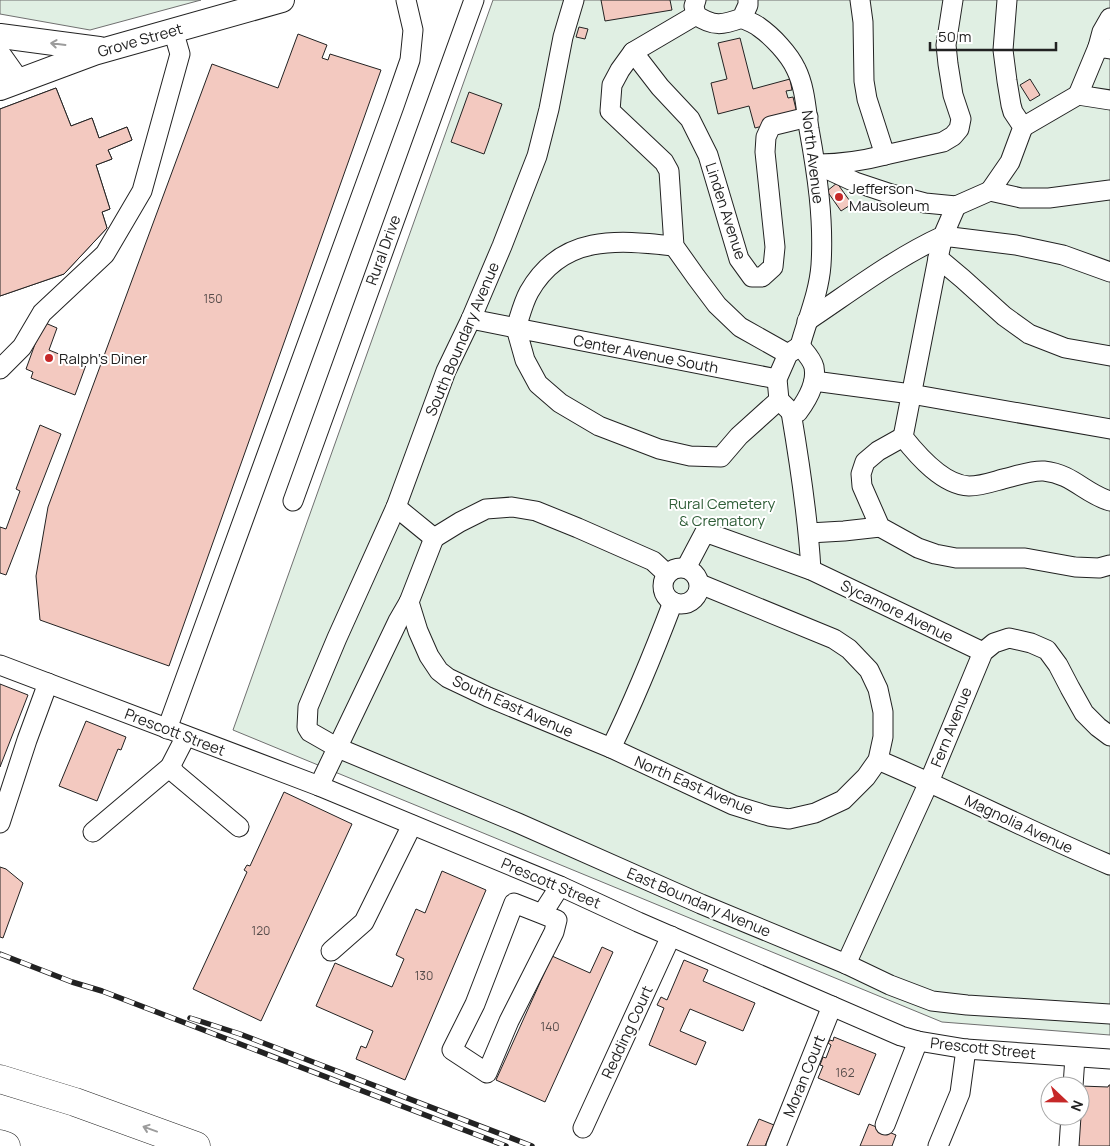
<svg xmlns="http://www.w3.org/2000/svg" width="1110" height="1146" viewBox="0 0 1110 1146" font-family="Manrope,sans-serif">
  <style>
    .green { fill: #e0efe3; stroke: #6f6f6f }
    .building { fill: #f3c9c0; stroke: #222 }
    .lines { fill: none; stroke-linecap: round; stroke-linejoin: round }
    .minor-casing { stroke: #222; stroke-width: 21 }
    .major-casing { stroke: #222; stroke-width: 26 }
    .highway-casing { stroke: #222; stroke-width: 29 }
    .minor { stroke: #fff; stroke-width: 19 }
    .major { stroke: #fff; stroke-width: 24 }
    .highway { stroke: #fff; stroke-width: 28 }
    .rail-casing { stroke: #222; stroke-width: 5.5 }
    .rail { stroke: #fff; stroke-width: 4; stroke-dasharray: 11; stroke-linecap: butt }
    .oneway { stroke: #9c9c9c }
    .poi-dot { fill: #c62828; stroke: #fff; stroke-width: 2 }
    .labels { text-anchor: middle; dominant-baseline: central; stroke-width: 4; stroke-linejoin: round; paint-order: stroke }
    .number-label { font-size: 12px; fill: #564c4a }
    .street-label { font-size: 15px; fill: #222; stroke: #fff }
    .poi-label { font-size: 15px; fill: #222; stroke: #fff; text-anchor: start }
    .park-label { font-size: 15px; fill: #2f5e38; stroke: #fff }
  </style>
  <rect width="100%" height="100%" fill="#fff"/>
  <g class="green">
    <polygon points="0,0 201,0 90,30 0,14"/>
    <polygon points="493,0 1110,0 1110,1035 942,1022 233,730"/>
  </g>
  <g class="building">
    <polygon points="601,0 670,0 672,10 605,21"/>
    <polygon points="579,27 588,29 585,39 576,37"/>
    <polygon points="298,34 327,45 322,58 328,60 330,54 381,70 169,666 40,620 36,576 48,507 212,64 278,88"/>
    <polygon points="740,38 753,89 790,79 792,90 786,91 788,98 793,97 798,117 755,128 749,106 718,114 711,83 727,79 718,43"/>
    <polygon points="1030,79 1040,95 1030,101 1020,85"/>
    <polygon points="56,88 71,126 92,118 99,138 127,127 132,140 108,150 112,159 96,165 110,209 102,212 107,228 64,274 0,296 0,109"/>
    <polygon points="56,88 71,126 92,118 99,138 127,127 132,140 108,150 112,159 96,165 110,209 102,212 107,228 64,274 0,296 0,109"/>
    <polygon points="469,92 502,104 484,154 451,142"/>
    <polygon points="837,183 852,204 841,211 827,191"/>
    <polygon points="43,322 57,328 49,350 86,365 75,395 31,378 33,372 26,369"/>
    <polygon points="40,425 61,434 6,575 0,573 0,527 6,529 20,491 16,489"/>
    <polygon points="0,684 28,695 0,767"/>
    <polygon points="86,721 126,737 121,750 118,749 97,801 59,786"/>
    <polygon points="284,792 352,824 261,1021 193,989 247,872 244,870 247,865 250,866"/>
    <polygon points="0,867 6,869 23,883 3,938 0,937"/>
    <polygon points="442,871 486,890 405,1080 356,1059 361,1046 366,1048 373,1031 316,1006 335,963 392,987 404,959 396,955 416,909 425,913"/>
    <polygon points="602,947 613,952 545,1102 496,1080 552,956 590,973"/>
    <polygon points="684,960 708,970 703,981 755,1003 743,1031 690,1009 680,1031 706,1042 696,1065 649,1045 664,1008 657,1005 661,997 667,1000"/>
    <polygon points="834,1037 876,1054 859,1095 818,1078 823,1066 820,1065 823,1057 826,1058 831,1045 828,1043 830,1040 833,1041"/>
    <polygon points="1109,1085 1110,1085 1110,1146 1076,1146 1080,1116 1081,1086 1108,1087"/>
    <polygon points="759,1119 774,1125 765,1146 747,1146"/>
    <polygon points="869,1124 896,1135 892,1146 860,1146"/>
  </g>
  <g class="lines">
    <defs>
      <g id="minor">
        <polyline points="574,0 563,37 549,109 537,156 502,246 471,319 446,371 396,507 337,638 308,707 307,727 310,732 338,748 518,823 701,904 846,964 890,985 932,1001 967,1005 1110,1014"/>
        <path d="M696 0 694 6 696 15C713 27 723 25 742 18L748 5V0"/>
        <polyline points="860,0 863,22 864,81 867,99 885,155 943,142 953,136 959,129 961,119 953,95 948,64 946,45 953,0"/>
        <polyline points="696,15 633,52 620,70 612,85 610,111 664,162 669,171 674,246 696,277 717,305 740,327 788,354"/>
        <path d="M742 18C747 21 754 23 759 27 772 36 789 54 796 69 805 87 806 109 809 129 817 173 824 219 821 265 819 293 807 320 800 346"/>
        <polyline points="1098,47 1102,32 1110,18"/>
        <polyline points="1110,49 1098,47 1078,95 1110,100"/>
        <polyline points="633,52 660,87 690,119 708,155 739,259 752,277 762,277 773,267 775,247 765,152 766,137 771,126 808,117"/>
        <polyline points="1023,127 1078,95"/>
        <polyline points="816,164 855,182 891,194 925,203 956,206 990,191 1021,198 1049,198 1110,190"/>
        <path d="M819 164C844 164 862 161 885 155"/>
        <polyline points="990,191 1010,162 1023,127 1013,112 1011,105 1007,81 1003,50 1007,0"/>
        <polyline points="938,258 943,236 1016,245 1063,255 1110,272"/>
        <path d="M471 319 516 328C520 316 523 303 529 292 562 234 617 240 674 246"/>
        <path d="M807 321C852 291 895 258 943 236L956 206"/>
        <path d="M800 346C805 352 812 359 814 367 817 383 807 400 798 412H791L779 400 777 379 788 354Z"/>
        <path d="M1110 356 1065 348 1029 334 1004 316 963 279 938 258 903 437C918 456 943 485 969 486 981 486 992 482 1003 479 1016 476 1031 470 1044 471 1073 474 1085 494 1110 501"/>
        <polyline points="0,369 22,347 42,313 105,254 142,191 180,54 173,30"/>
        <polyline points="777,379 516,328 525,360 538,384 560,403 599,426 659,449 690,456 721,457 739,436 779,400"/>
        <polyline points="814,381 911,394 1110,429"/>
        <path d="M791 412C800 465 808 517 811 570"/>
        <polyline points="903,437 878,451 865,462 861,474 862,486 880,527 918,548 935,554 956,558 1025,558 1075,567 1099,568 1110,565"/>
        <polyline points="293,501 474,0"/>
        <polyline points="396,507 434,538"/>
        <polyline points="809,533 844,531 880,527"/>
        <polyline points="434,538 409,602 418,631 429,656 439,671 448,678 488,697 611,748 733,805 769,816 789,819 815,813 843,800 866,777 878,760 883,737 883,712 878,689 869,670 849,649 834,639 700,584"/>
        <polyline points="434,538 460,522 486,509 512,507 536,511 578,528 653,561 667,574"/>
        <polyline points="686,568 705,532 811,570 983,652"/>
        <circle cx="681" cy="586" r="18"/>
        <polyline points="0,665 319,786 560,886 638,922 901,1036 918,1041 966,1049 1110,1059"/>
        <polyline points="167,729 394,106 410,60 413,30 406,0"/>
        <path d="M611 748C634 701 654 652 673 602"/>
        <path d="M878 760C956 793 1032 832 1110 865"/>
        <polyline points="170,767 176,774 239,827"/>
        <polyline points="319,786 398,621 409,602"/>
        <polyline points="0,823 27,740 48,683"/>
        <polyline points="93,832 170,767 186,736"/>
        <polyline points="542,914 557,920 554,932 509,1021 487,1073 452,1050 475,1004 514,903 542,914 560,886"/>
        <polyline points="331,951 364,922 412,825"/>
        <polyline points="846,964 929,782 983,652 994,643 1009,638 1031,643 1047,650 1058,665 1070,688 1084,713 1098,727 1110,736"/>
        <polyline points="1073,1086 1075,1057"/>
        <polyline points="885,1125 918,1041"/>
        <polyline points="583,1128 671,936"/>
        <polyline points="776,1146 832,1006"/>
        <polyline points="938,1146 960,1093 966,1049"/>
        <polyline points="1069,1146 1071,1116"/>
      </g>
      <g id="major">
        <polyline points="0,36 99,49"/>
        <polyline points="0,57 17,81"/>
        <polyline points="0,88 94,53 282,0"/>
      </g>
      <g id="highway">
        <polyline points="0,1079 75,1102 196,1146"/>
        <polyline points="0,1144 6,1146"/>
      </g>
    </defs>
    <use href="#minor" class="minor-casing"/>
    <use href="#major" class="major-casing"/>
    <use href="#highway" class="highway-casing"/>
    <use href="#minor" class="minor"/>
    <use href="#major" class="major"/>
    <use href="#highway" class="highway"/>
    <defs>
      <g id="rail">
        <polyline points="0,954 72,982 102,991 506,1146"/>
        <polyline points="190,1018 240,1034 532,1146"/>
      </g>
    </defs>
    <use href="#rail" class="rail-casing"/>
    <use href="#rail" class="rail"/>
  </g>
  <defs><path id="oneway-shaft" d="M-6 0H5M1.5-3L5.5 0L1.5 3" fill="none" stroke-width="1.6" stroke-linecap="round" stroke-linejoin="round" transform="scale(1.25)"/></defs>
  <g class="oneway">
    <use href="#oneway-shaft" transform="translate(58 44) rotate(-173)"/>
    <use href="#oneway-shaft" transform="translate(150 1129) rotate(-160)"/>
  </g>
  <g class="poi-dot">
    <circle cx="839" cy="197" r="5"/>
    <circle cx="49" cy="358" r="5"/>
  </g>
  <g class="labels">
    <g class="number-label">
      <text x="213" y="298">150</text>
      <text x="261" y="930">120</text>
      <text x="424" y="975">130</text>
      <text x="550" y="1026">140</text>
      <text x="845" y="1072">162</text>
    </g>
    <g class="street-label">
      <text transform="translate(140 40) rotate(-16)">Grove Street</text>
      <text transform="translate(813 157) rotate(83)">North Avenue</text>
      <text transform="translate(726 211) rotate(72)">Linden Avenue</text>
      <text transform="translate(383 250) rotate(-70)">Rural Drive</text>
      <text transform="translate(462 339) rotate(-67)">South Boundary Avenue</text>
      <text transform="translate(646 354) rotate(11)">Center Avenue South</text>
      <text transform="translate(897 611) rotate(26)">Sycamore Avenue</text>
      <text transform="translate(513 706) rotate(24)">South East Avenue</text>
      <text transform="translate(951 727) rotate(-68)">Fern Avenue</text>
      <text transform="translate(175 732) rotate(21)">Prescott Street</text>
      <text transform="translate(694 785) rotate(23)">North East Avenue</text>
      <text transform="translate(1019 824) rotate(25)">Magnolia Avenue</text>
      <text transform="translate(551 883) rotate(23)">Prescott Street</text>
      <text transform="translate(699 902) rotate(23)">East Boundary Avenue</text>
      <text transform="translate(627 1032) rotate(-65)">Redding Court</text>
      <text transform="translate(983 1048) rotate(6)">Prescott Street</text>
      <text transform="translate(804 1076) rotate(-68)">Moran Court</text>
    </g>
    <g class="poi-label">
      <text x="849" y="188">Jefferson<tspan x="849" dy="17">Mausoleum</tspan></text>
      <text x="59" y="358">Ralph's Diner</text>
    </g>
    <g class="park-label">
      <text x="722" y="503">Rural Cemetery<tspan x="722" dy="17">&amp; Crematory</tspan></text>
    </g>
  </g>
  <g transform="translate(1065 1101) rotate(112)"><circle r="24" fill="#ffffff" stroke="#a7a7a7"/>
  <path d="M0-4L9 19L0 12L-9 19Z" fill="#c62828"/>
  <text y="-8" font-size="14" font-weight="bold" text-anchor="middle" fill="#222222">N</text>
  </g>
  <path d="M930 42v8h126v-8" fill="none" stroke="#222222" stroke-width="2.5"/>
  <text x="938" y="42" font-size="15" fill="#222222" stroke="#ffffff" stroke-width="4" paint-order="stroke">50 m</text>
</svg>
